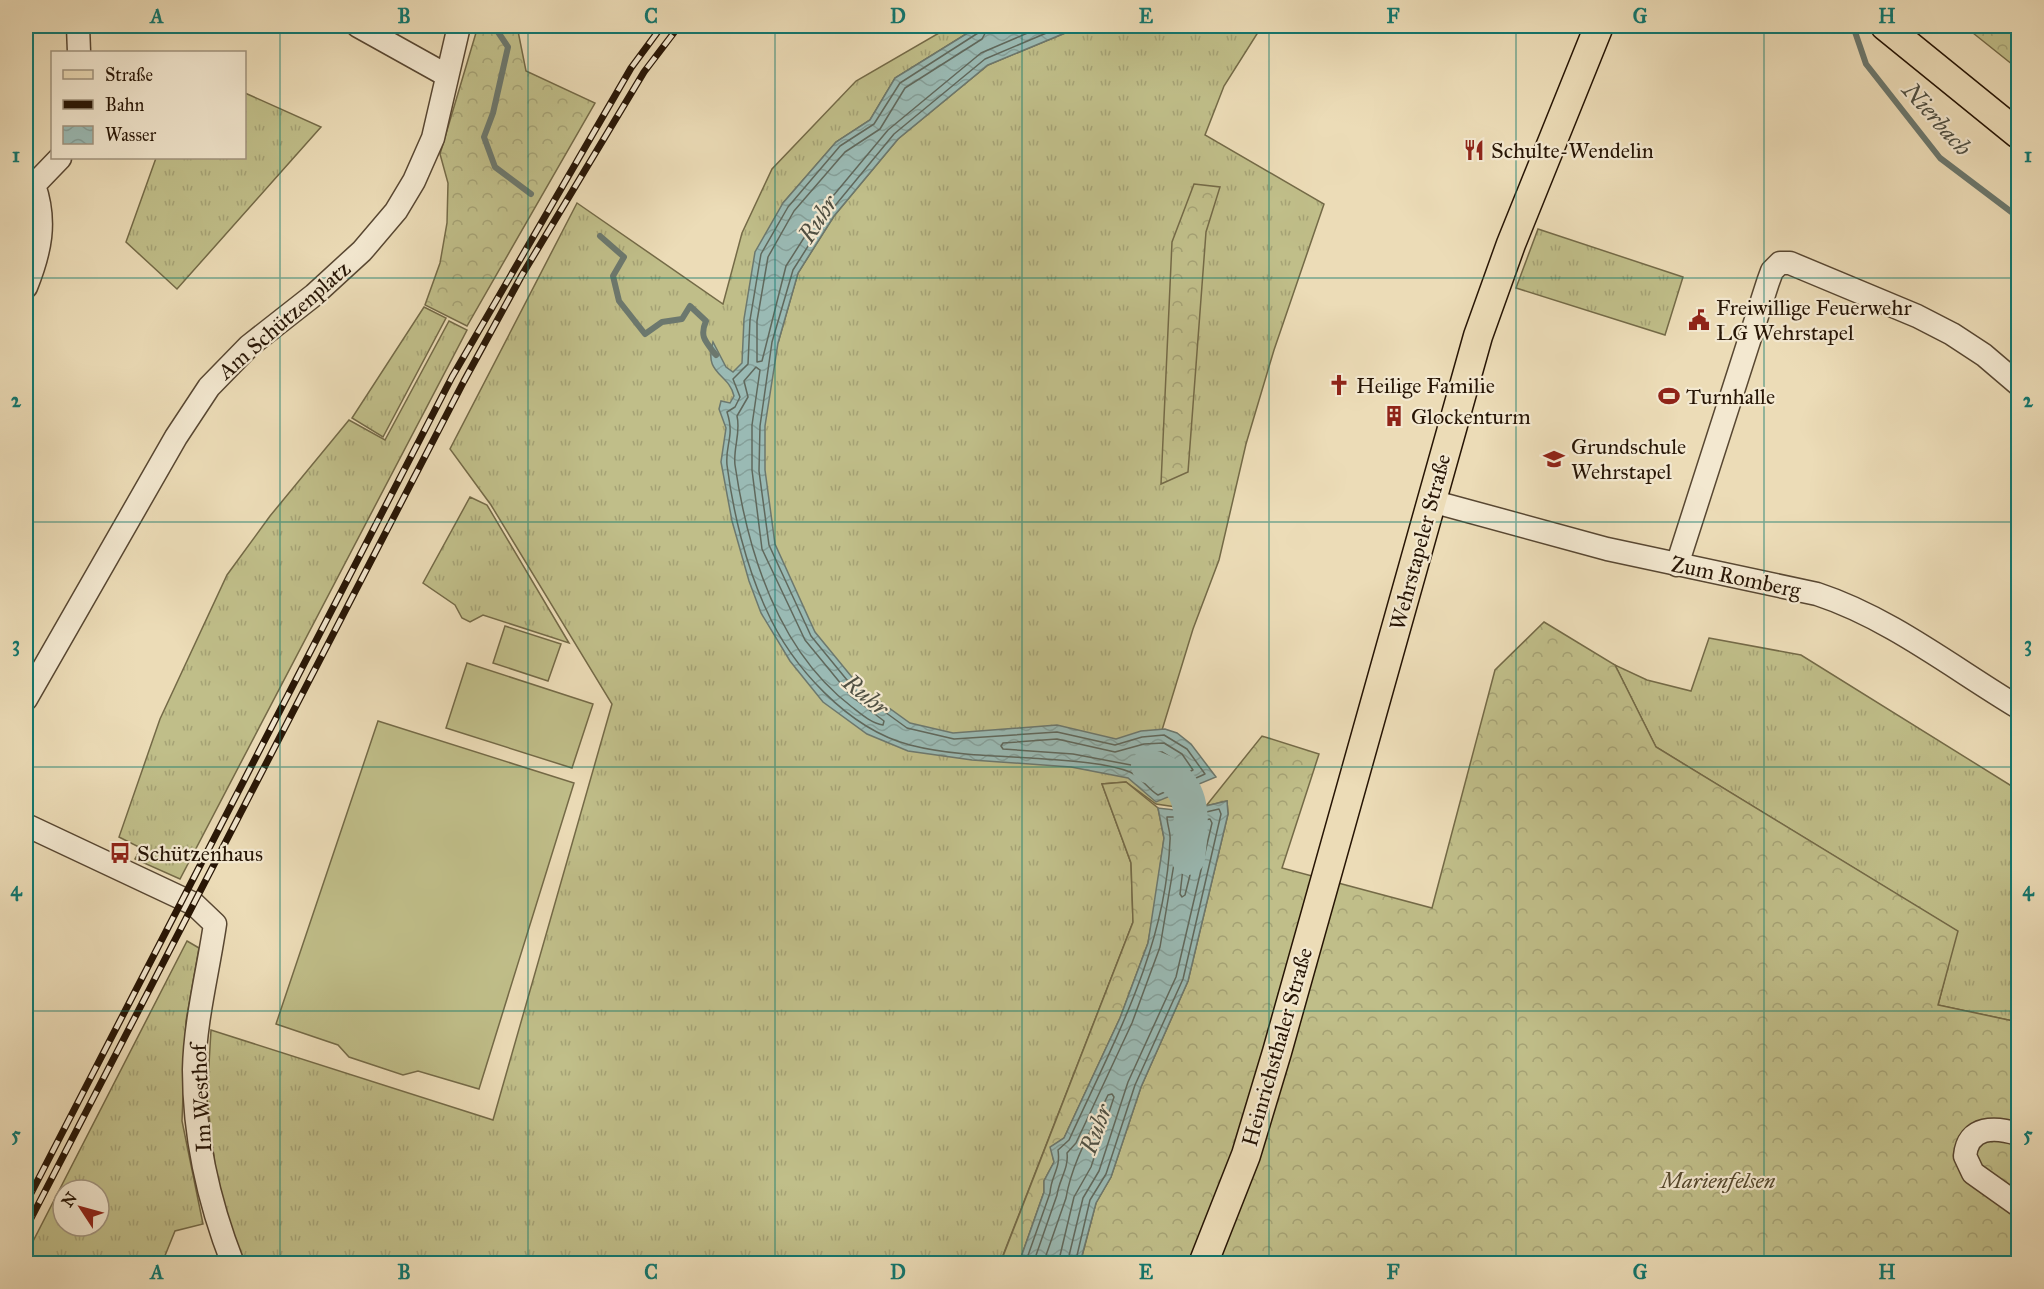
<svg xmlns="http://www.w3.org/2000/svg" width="2044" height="1289" viewBox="0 0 2044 1289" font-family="'IM FELL Great Primer',serif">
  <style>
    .grass { fill: url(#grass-tufts); stroke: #746a47; stroke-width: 1.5; fill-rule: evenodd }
    .forest { fill: url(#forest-crowns); stroke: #746a47; stroke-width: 1.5 }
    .pitch { fill: #c0be89; stroke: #746a47; stroke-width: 1.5 }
    .water { fill: url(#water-waves); stroke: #6c786e; stroke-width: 1.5 }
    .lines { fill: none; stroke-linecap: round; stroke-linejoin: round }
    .shore { stroke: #60685c; stroke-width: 1.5 }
    .stream { stroke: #6c786e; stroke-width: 6 }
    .river { stroke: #9abab4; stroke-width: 34 }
    .minor-casing { stroke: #584732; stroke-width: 25 }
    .major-casing { stroke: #271505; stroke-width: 31 }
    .minor { stroke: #f3e8d0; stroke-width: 22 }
    .major { stroke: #ecdcb7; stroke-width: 28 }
    .rail-casing { stroke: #271505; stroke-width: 7 }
    .rail { stroke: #f3e8d0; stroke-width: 4.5; stroke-dasharray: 14; stroke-linecap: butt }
    .grid { fill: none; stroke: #0f766e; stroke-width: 1.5; stroke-opacity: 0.55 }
    .labels { text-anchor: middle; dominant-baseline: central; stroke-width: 4.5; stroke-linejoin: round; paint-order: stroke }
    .poi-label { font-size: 22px; fill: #271505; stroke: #f3e8d0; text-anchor: start }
    .street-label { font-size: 22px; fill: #271505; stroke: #f3e8d0 }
    .park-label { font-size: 22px; font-style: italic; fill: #55482d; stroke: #f3e8d0 }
    .water-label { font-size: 24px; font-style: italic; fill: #4f4f42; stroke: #f3e8d0 }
    .neatline { fill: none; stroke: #0f766e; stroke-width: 2 }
    .grid-label { font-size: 20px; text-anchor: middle; font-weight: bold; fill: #0f766e }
  </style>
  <defs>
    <pattern id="grass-tufts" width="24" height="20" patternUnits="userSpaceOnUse" patternTransform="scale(1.5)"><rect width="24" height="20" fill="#c0be89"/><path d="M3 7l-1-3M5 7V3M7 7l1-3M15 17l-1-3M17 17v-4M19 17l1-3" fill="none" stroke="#a5a275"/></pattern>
    <pattern id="forest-crowns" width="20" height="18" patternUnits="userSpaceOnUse" patternTransform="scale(1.5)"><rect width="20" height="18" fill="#c0be89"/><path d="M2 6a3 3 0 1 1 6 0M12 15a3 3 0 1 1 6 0" fill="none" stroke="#a5a275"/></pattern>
    <pattern id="water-waves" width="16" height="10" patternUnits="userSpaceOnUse" patternTransform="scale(1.5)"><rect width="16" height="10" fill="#9abab4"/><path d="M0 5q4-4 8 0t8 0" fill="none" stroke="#859f99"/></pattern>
  </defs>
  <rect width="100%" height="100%" fill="#ecdcb7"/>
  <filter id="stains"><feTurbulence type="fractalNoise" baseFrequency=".00333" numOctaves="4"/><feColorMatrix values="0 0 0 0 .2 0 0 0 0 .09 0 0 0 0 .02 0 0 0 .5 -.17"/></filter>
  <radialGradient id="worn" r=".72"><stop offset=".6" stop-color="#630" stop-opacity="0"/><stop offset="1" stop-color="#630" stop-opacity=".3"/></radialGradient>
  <g class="grass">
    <polygon points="951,26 979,26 895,78 870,120 836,142 783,203 778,343 798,273 834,216 898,139 988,65 1082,26 1262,26 1224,86 1205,135 1324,204 1274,350 1246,444 1219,560 1193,629 1151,766 1183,808 1156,804 1126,782 1102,784 1131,863 1133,922 1000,1263 243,1263 217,1183 207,1098 211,1030 493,1120 612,704 491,505 450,449 577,203 723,304 742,233 772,169 856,81"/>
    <polygon points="245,93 321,127 177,289 126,242 156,158 244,158"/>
    <polygon points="1538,229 1683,277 1665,335 1516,288"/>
    <polygon points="424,307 446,318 383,437 352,418"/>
    <polygon points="449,321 467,330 180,879 135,859 141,848 119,837 160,719 227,575 270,516 349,420 385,440"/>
    <polygon points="470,497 487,505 569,643 483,615 470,622 462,618 455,605 423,583"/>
    <polygon points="1709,638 1801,655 2018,790 2018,1022 1938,1005 1957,931 1656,747 1615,665 1647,680 1691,691"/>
    <path d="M187 941 199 948 186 1021 182 1121 203 1224 175 1231 162 1263H32L26 1261V1255ZM63 1190H99V1226H63Z"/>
  </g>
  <g class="forest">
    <polygon points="478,26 517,26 526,71 595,103 467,326 425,305 440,263 447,223 448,183 440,154"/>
    <polygon points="1963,26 2018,26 2018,69 1968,29"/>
    <polygon points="1194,184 1220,187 1206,232 1188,472 1161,484 1172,242"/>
    <polygon points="1544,622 1615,665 1656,747 1958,931 1938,1005 2018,1022 2018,1263 1080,1264 1096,1203 1111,1177 1141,1087 1188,981 1228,814 1227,801 1206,806 1262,736 1319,754 1282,868 1432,908 1495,670"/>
    <polygon points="1126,782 1158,808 1164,838 1155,904 1148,943 1120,1018 1064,1138 1051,1147 1054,1162 1044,1181 1044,1192 1019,1263 1000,1264 1133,922 1131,863 1102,784"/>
  </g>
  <g class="pitch">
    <polygon points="505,626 561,644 548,681 493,663"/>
    <polygon points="467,663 593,704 572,768 446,728"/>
    <polygon points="378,721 574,783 479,1089 418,1071 403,1075 349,1057 338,1045 276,1024"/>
  </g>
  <g class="water">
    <path d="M979 26H1082L988 65 898 139 834 216 798 273 778 343 765 426V470L775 544 815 632 860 687 910 723 953 733 1057 725 1116 739 1141 731 1165 729 1177 733 1191 744 1216 777 1156 802 1128 778 1071 767 972 760 908 751 867 734 823 702 790 661 761 613 749 581 732 521 721 462 726 428 719 409 721 401 730 403 734 396C729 373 703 375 713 342L726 367 733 372 742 363 744 319 755 252 783 203 836 142 870 120 895 78Z"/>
    <polygon points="1227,801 1228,814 1188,981 1141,1087 1111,1177 1096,1203 1080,1263 1019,1263 1044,1192 1044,1181 1054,1162 1050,1147 1064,1138 1120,1018 1148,943 1164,838 1158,808 1184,811"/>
  </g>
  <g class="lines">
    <g class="shore">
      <path d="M981 26 978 33 900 83 874 124 840 146 788 207 761 254 750 320 748 364 733 379 740 397 735 407 727 412C735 437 725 444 727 465 733 512 746 566 766 609 791 666 848 729 910 745 949 755 992 756 1031 758 1059 760 1105 762 1130 772 1141 777 1148 789 1158 795L1205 774 1187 749 1164 735 1142 737 1115 745 1057 732 954 739 907 728 856 691 811 636 769 545 759 471 760 426 772 342 793 270 829 213 894 134 985 59 1063 26"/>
      <polyline points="989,26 982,39 905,88 880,129 845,152 794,211 768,257 757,321 757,362 762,361 786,266 823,208 888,130 981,53 1044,26"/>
      <path d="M756 367 760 370 752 425V470L762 549 805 640 851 696 884 721 883 725C871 723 861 714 852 707 778 651 748 553 735 465 733 448 741 433 737 416L748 397 744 381Z"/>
      <polygon points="1057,739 1115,752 1144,744 1164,743 1182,754 1193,770 1159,786 1131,765 1073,754 1003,749 1001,746 1003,743"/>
      <polygon points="1162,752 1175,760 1179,766 1160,776 1139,757 1145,753"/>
      <polygon points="1197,831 1200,835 1185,895 1182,897 1180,894 1187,835"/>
      <path d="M1025 1264 1050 1193C1051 1175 1061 1169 1058 1150L1069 1140C1113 1043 1166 949 1170 840 1171 833 1167 825 1167 817H1185L1219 809 1221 814 1183 979 1135 1085 1106 1174 1090 1200 1075 1264"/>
      <path d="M1033 1264 1057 1195C1059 1180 1069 1168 1067 1153L1076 1143 1132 1023 1160 947 1178 840 1176 826 1210 819 1212 823 1176 977 1128 1082 1099 1171 1083 1198 1067 1264"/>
      <path d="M1043 1264 1066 1198C1072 1162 1092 1129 1108 1095L1112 1094 1114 1097 1091 1167 1074 1197 1058 1264"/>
    </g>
    <g class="stream">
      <polyline points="494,26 508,47 493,113 484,137 495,167 531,194"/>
      <polyline points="1853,26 1866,64 1940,158 2018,217"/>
      <path d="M600 236 624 257 613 276 619 301 645 334 662 322 682 319 690 306 706 321C699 337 706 342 716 355"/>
    </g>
    <path class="river" d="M1148 766C1197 779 1193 816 1188 858"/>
    <defs>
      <g id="minor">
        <polyline points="78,26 79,52"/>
        <polyline points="358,26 446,75"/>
        <path d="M26 287C40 252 47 222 34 185L60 158"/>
        <path d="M1431 501 1607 549 1817 594C1890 618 1953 668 2018 707"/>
        <polyline points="1677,565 1768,282 1772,271 1780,263 1790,263 1917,316 1952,334 1984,355 2018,384"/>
        <polyline points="26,699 176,437 209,387 249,346 314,295 362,251 396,211 414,181 433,138 459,26"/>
        <path d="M26 825 194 904 215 924C208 972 195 1021 194 1070 194 1136 209 1203 233 1264"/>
        <path d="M2018 1134C1996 1127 1968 1125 1965 1156L1973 1173 2018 1205"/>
      </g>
      <g id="major">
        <polyline points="1885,26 2018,134"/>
        <polyline points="1203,1264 1246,1155 1277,1052 1478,336 1511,244 1599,26"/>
      </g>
    </defs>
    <use href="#minor" class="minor-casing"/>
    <use href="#major" class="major-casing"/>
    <use href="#minor" class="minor"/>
    <use href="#major" class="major"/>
    <defs>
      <g id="rail">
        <polyline points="26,1203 452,377 631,68 662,26"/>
        <polyline points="26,1228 464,381 522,275 644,72 679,26"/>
      </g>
    </defs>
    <use href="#rail" class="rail-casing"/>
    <use href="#rail" class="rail"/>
  </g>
  <path class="grid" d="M280 26V1264M528 26V1264M775 26V1264M1022 26V1264M1269 26V1264M1516 26V1264M1764 26V1264M26 278H2018M26 522H2018M26 767H2018M26 1011H2018"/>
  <defs>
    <symbol id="restaurant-bare" viewBox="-9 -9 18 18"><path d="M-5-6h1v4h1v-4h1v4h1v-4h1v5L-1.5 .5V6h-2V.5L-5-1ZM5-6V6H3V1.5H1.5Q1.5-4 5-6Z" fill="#8f2418" stroke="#f3e8d0" stroke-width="2.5" paint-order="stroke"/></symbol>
    <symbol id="civic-bare" viewBox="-9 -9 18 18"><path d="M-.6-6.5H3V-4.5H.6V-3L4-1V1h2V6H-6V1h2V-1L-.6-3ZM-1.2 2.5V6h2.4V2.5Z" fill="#8f2418" stroke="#f3e8d0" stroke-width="2.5" paint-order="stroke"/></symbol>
    <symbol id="church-bare" viewBox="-9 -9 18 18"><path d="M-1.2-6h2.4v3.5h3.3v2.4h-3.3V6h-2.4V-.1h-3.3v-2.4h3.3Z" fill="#8f2418" stroke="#f3e8d0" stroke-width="2.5" paint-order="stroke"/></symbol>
    <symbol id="stadium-bare" viewBox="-9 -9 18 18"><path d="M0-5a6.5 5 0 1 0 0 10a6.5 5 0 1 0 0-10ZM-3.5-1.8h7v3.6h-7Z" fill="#8f2418" stroke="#f3e8d0" stroke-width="2.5" paint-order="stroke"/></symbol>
    <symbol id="building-bare" viewBox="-9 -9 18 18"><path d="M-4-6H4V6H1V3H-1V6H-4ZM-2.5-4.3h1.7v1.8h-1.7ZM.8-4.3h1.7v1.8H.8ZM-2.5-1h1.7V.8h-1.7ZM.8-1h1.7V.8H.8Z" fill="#8f2418" stroke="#f3e8d0" stroke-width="2.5" paint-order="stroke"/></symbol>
    <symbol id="school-bare" viewBox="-9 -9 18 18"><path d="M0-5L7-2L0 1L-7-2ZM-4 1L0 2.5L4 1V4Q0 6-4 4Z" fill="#8f2418" stroke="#f3e8d0" stroke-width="2.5" paint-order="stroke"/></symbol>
    <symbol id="bus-bare" viewBox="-9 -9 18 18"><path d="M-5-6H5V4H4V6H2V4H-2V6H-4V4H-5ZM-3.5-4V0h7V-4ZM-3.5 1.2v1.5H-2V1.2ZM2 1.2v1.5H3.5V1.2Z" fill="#8f2418" stroke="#f3e8d0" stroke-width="2.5" paint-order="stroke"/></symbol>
  </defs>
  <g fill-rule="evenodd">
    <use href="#restaurant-bare" x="1459" y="135" width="30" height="30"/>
    <use href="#civic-bare" x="1684" y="305" width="30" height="30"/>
    <use href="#church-bare" x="1324" y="370" width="30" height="30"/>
    <use href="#stadium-bare" x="1654" y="381" width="30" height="30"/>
    <use href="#building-bare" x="1379" y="401" width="30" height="30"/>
    <use href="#school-bare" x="1539" y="444" width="30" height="30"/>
    <use href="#bus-bare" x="105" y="838" width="30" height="30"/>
  </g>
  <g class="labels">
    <g class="poi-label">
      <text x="1491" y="150">Schulte-Wendelin</text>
      <text x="1716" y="307">Freiwillige Feuerwehr<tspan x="1716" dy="25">LG Wehrstapel</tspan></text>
      <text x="1356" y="385">Heilige Familie</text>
      <text x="1686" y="396">Turnhalle</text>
      <text x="1411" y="416">Glockenturm</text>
      <text x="1571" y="446">Grundschule<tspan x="1571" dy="25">Wehrstapel</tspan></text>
      <text x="137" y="853">Schützenhaus</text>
    </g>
    <g class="street-label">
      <text transform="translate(284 320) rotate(-41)">Am Schützenplatz</text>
      <text transform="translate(1420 542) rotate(-75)">Wehrstapeler Straße</text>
      <text transform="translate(1736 577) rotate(12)">Zum Romberg</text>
      <text transform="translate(1277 1047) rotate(-74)">Heinrichsthaler Straße</text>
      <text transform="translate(201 1098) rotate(-93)">Im Westhof</text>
    </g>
    <g class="park-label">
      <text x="1718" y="1180">Marienfelsen</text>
    </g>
    <g class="water-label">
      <text transform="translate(1937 119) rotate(48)">Nierbach</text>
      <text transform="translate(818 219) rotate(-57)">Ruhr</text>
      <text transform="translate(866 695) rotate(39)">Ruhr</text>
      <text transform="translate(1096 1129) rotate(-70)">Ruhr</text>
    </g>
  </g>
  <rect width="2044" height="1289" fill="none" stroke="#ecdcb7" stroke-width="66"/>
  <rect x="51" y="51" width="195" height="108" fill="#f3e8d0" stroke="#a1947f" stroke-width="1.5"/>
  <rect x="63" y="70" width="30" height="9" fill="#ecdcb7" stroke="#a1947f" stroke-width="1.5"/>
  <text x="105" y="81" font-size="18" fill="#271505">Straße</text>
  <rect x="63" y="100" width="30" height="9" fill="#271505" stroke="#a1947f" stroke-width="1.5"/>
  <text x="105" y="111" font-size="18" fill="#271505">Bahn</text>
  <rect x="63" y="126" width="30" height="18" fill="url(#water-waves)" stroke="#a1947f" stroke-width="1.5"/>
  <text x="105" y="141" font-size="18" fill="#271505">Wasser</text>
  <g transform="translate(81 1208) rotate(306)"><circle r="28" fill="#f3e8d0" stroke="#a1947f" stroke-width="1.5"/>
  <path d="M0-4.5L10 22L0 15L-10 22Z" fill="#8f2418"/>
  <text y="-9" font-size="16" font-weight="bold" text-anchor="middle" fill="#271505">N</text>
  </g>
  <rect x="33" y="33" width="1978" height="1223" class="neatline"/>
  <g class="grid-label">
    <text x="157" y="23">A</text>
    <text x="404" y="23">B</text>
    <text x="651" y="23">C</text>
    <text x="898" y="23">D</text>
    <text x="1146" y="23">E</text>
    <text x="1393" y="23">F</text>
    <text x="1640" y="23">G</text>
    <text x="1887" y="23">H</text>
    <text x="16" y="162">1</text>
    <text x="2028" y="162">1</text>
    <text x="16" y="407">2</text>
    <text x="2028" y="407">2</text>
    <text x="16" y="651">3</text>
    <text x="2028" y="651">3</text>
    <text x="16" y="896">4</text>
    <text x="2028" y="896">4</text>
    <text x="16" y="1141">5</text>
    <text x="2028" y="1141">5</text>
    <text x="157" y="1279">A</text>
    <text x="404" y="1279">B</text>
    <text x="651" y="1279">C</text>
    <text x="898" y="1279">D</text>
    <text x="1146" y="1279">E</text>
    <text x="1393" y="1279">F</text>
    <text x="1640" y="1279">G</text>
    <text x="1887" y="1279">H</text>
  </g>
  <rect width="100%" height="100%" filter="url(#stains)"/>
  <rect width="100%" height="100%" fill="url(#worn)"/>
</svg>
